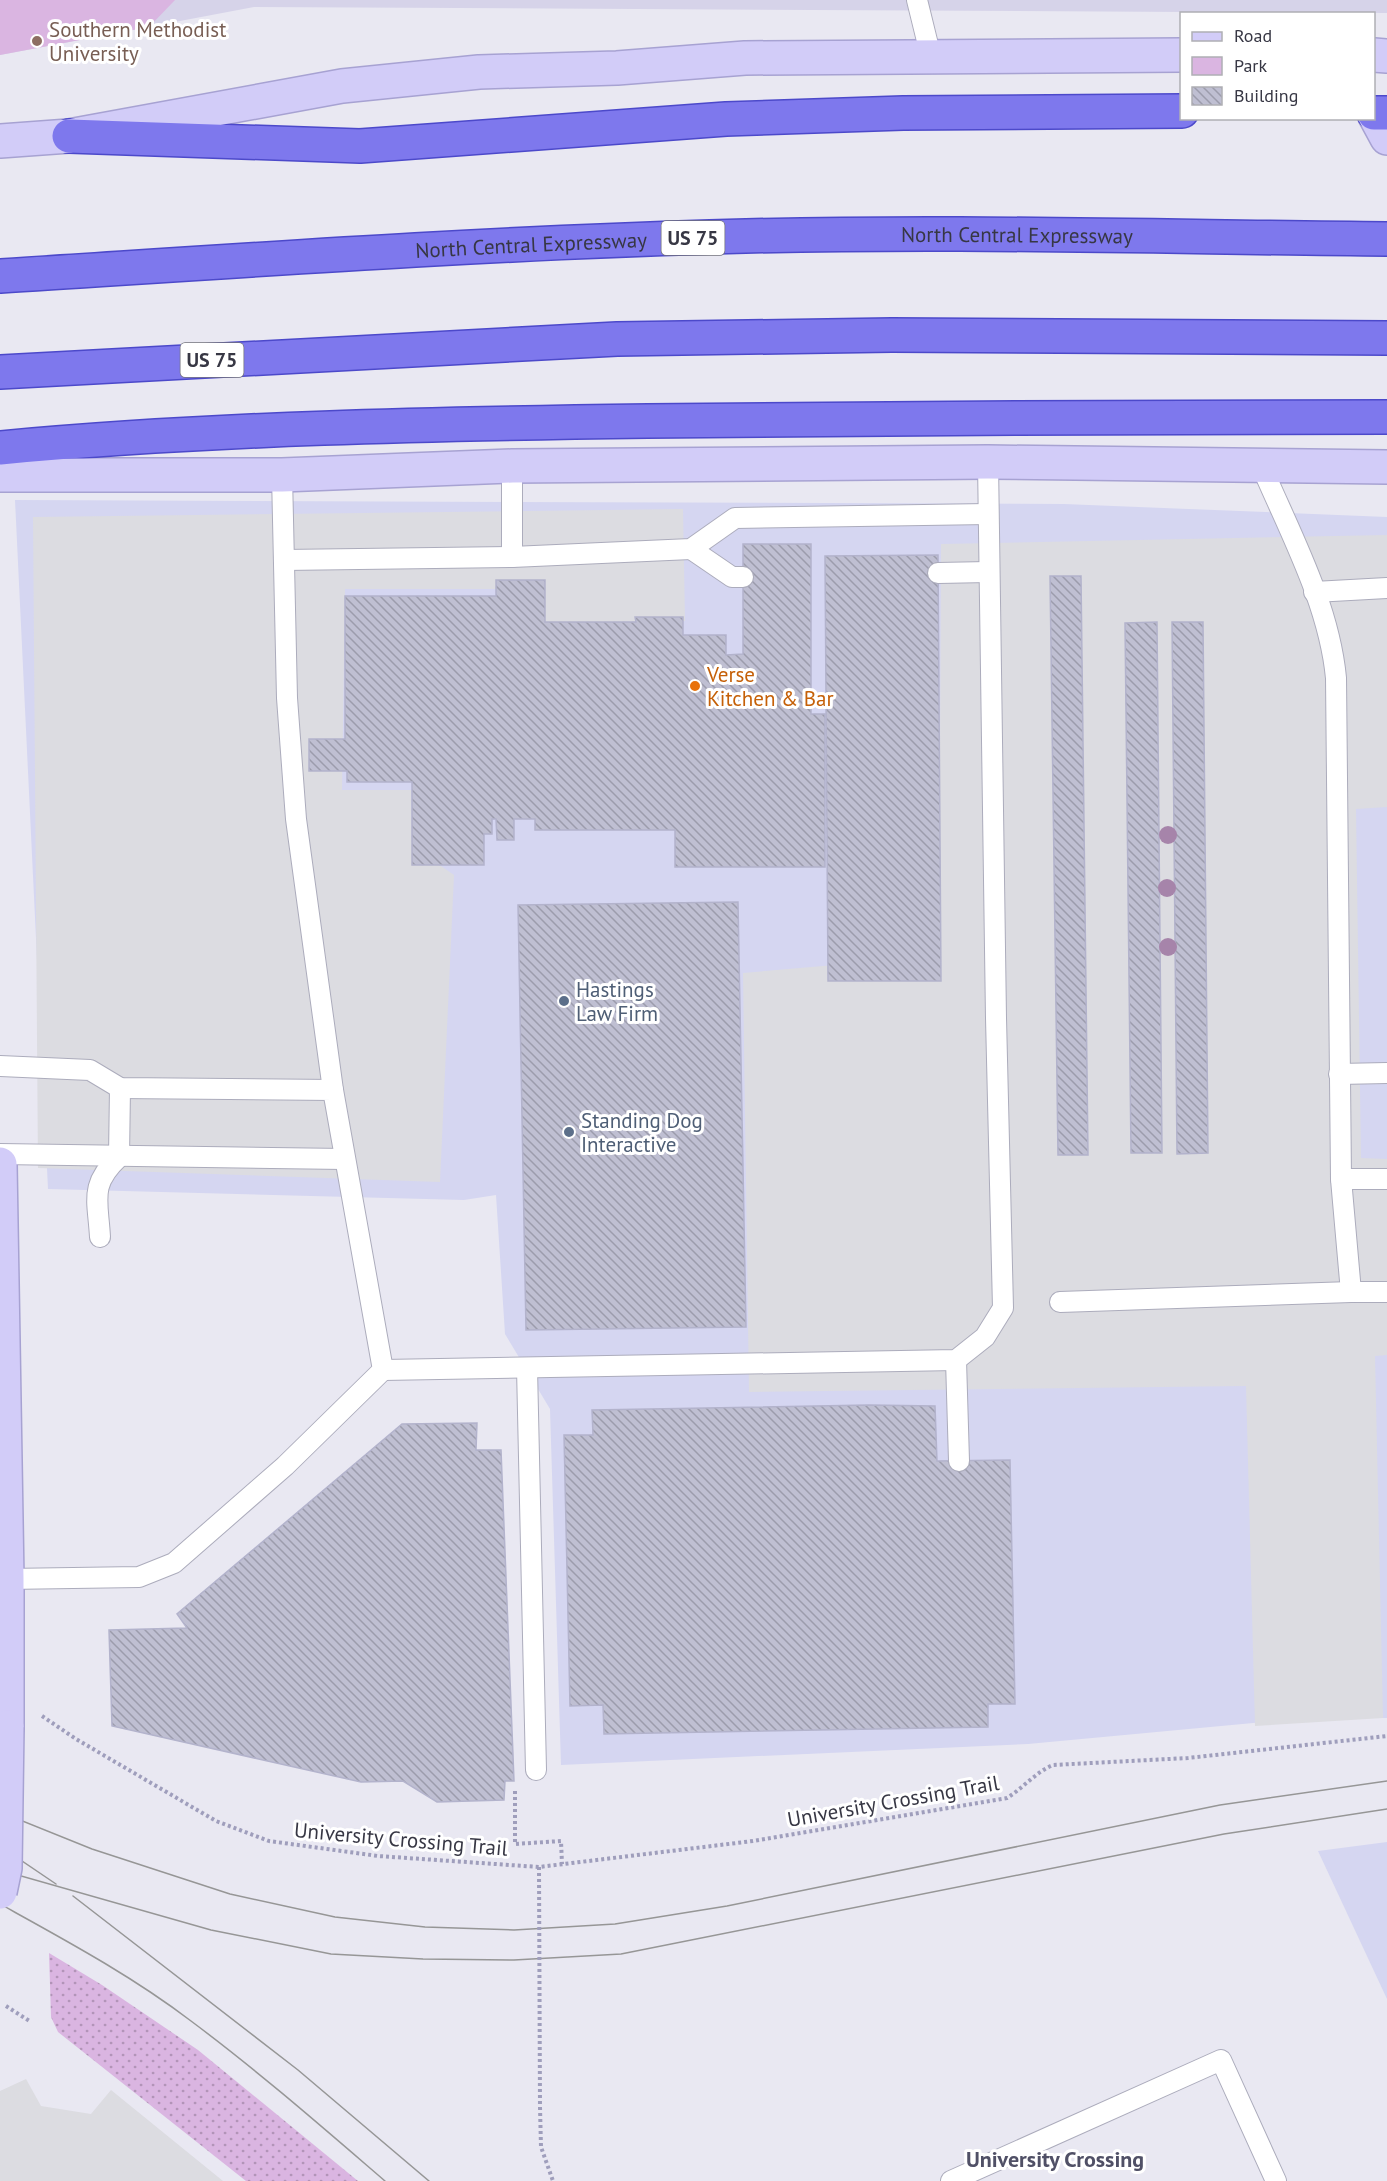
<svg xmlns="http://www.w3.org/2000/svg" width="1387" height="2181" viewBox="0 0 1387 2181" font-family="'PT Sans',sans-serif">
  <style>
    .commercial { fill: #d5d6f1 }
    .education { fill: #d6d3e9 }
    .grass { fill: url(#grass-dots) }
    .park { fill: #dab5e1 }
    .parking { fill: #dcdce1 }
    .building { fill: url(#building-back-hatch); stroke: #b3b3cc; stroke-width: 1.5 }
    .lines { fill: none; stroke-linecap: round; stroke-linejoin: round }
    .lane-casing { stroke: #acacbc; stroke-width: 22 }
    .secondary-casing { stroke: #a7a2d2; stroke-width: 36 }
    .highway-casing { stroke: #4c49ca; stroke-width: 36 }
    .path { stroke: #9f9ebc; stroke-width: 4; stroke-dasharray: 3 3; stroke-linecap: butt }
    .lane { stroke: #fff; stroke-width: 20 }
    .secondary { stroke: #d2ccf8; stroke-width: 33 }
    .highway { stroke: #7e78ed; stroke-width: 33 }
    .tram { stroke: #969696; stroke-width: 1.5 }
    .secondary-bridge-casing { stroke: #a7a2d2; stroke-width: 36; stroke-linecap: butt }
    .path-bridge { stroke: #9f9ebc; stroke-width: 4; stroke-dasharray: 3 3; stroke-linecap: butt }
    .secondary-bridge { stroke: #d2ccf8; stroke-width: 33 }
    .tree { fill: #a684aa }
    .education-dot { fill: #8d6e63; stroke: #fff; stroke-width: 2 }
    .food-dot { fill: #e8710a; stroke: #fff; stroke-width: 2 }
    .service-dot { fill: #5c6f8a; stroke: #fff; stroke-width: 2 }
    .labels { text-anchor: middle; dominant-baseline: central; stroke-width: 6; stroke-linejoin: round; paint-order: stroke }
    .shield { fill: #fff; stroke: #73737c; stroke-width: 1.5 }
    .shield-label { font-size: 20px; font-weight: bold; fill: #373744 }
    .education-label { font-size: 21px; fill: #785e54; stroke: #fff; text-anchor: start }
    .street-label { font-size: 21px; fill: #373744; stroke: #fff }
    .food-label { font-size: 21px; fill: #c56008; stroke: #fff; text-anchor: start }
    .service-label { font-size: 21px; fill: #4e5e75; stroke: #fff; text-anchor: start }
    .neighbourhood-label { font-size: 22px; font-weight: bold; fill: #505066; stroke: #fff }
  </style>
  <defs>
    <pattern id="grass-dots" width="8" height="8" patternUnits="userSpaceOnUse" patternTransform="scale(1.5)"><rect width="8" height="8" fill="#dab5e1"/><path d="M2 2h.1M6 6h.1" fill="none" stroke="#b294b8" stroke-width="1.8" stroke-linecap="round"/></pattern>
    <pattern id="building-back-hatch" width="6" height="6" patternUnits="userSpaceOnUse" patternTransform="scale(1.5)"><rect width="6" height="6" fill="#bfbfd2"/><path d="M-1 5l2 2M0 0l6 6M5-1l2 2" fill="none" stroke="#9c9cac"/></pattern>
  </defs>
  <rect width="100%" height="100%" fill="#e9e8f2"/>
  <g class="commercial">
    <polygon points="15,500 1064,504 1387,517 1387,1718 1383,1718 1382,1711 1028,1744 561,1765 550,1409 505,1334 496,1195 464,1200 48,1189"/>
    <polygon points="1387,1842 1387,1999 1318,1851"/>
  </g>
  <polygon class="education" points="0,0 1387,0 1387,13 254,7 0,55"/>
  <polygon class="grass" points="49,1953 102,1985 198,2050 358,2181 246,2181 58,2032 51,2017"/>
  <polygon class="park" points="0,0 175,0 149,27 0,55"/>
  <g class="parking">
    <polygon points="683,509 685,621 545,623 538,589 345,589 342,790 411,790 412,846 454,875 440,1182 38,1168 33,517"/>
    <polygon points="1387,535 1387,807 1356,809 1361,1158 1387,1159 1387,1355 1375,1356 1383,1718 1255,1726 1246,1386 749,1392 743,973 939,956 941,544"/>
    <polygon points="26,2079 41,2106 91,2114 111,2090 223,2181 0,2181 0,2091"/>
  </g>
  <g class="building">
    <polygon points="743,544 811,544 811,714 825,714 825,867 675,867 675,830 535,830 535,819 514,819 514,840 497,840 496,819 492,819 492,834 484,834 484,865 412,865 412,782 347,782 347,771 309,771 309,739 345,739 345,596 496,596 496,580 545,580 545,622 636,622 635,617 683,617 683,635 726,635 726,655 743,654"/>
    <polygon points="938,555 941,981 828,981 825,556"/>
    <polygon points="1050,576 1081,576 1088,1155 1058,1155"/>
    <polygon points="1157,622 1162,1153 1131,1153 1125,623"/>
    <polygon points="1172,622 1203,622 1208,1153 1177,1154"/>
    <polygon points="738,902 746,1327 526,1330 518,905"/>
    <polygon points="869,1405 935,1406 937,1461 1010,1460 1015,1704 988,1704 988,1727 604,1734 603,1705 570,1706 564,1435 593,1435 592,1410"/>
    <polygon points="477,1423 476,1450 501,1450 514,1781 505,1781 504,1800 437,1802 403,1781 361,1782 112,1726 109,1630 187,1628 177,1614 402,1424"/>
  </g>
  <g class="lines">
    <defs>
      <g id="lane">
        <polyline points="917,0 931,57"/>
        <path d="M1261 465C1290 533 1329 604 1336 678L1341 1179 1351 1292H1387"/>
        <polyline points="512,466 512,557"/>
        <polyline points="282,475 287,698 296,819 333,1090"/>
        <polyline points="691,549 732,577 743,577"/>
        <polyline points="284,560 512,557 691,549 735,518 988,514"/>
        <polyline points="938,573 988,572"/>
        <polyline points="1314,592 1387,588"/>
        <polyline points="0,1066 90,1070 120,1088 333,1090 383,1370 285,1466 174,1563 139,1577 7,1579"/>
        <polyline points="1339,1074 1387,1073"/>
        <polyline points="0,1154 344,1159"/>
        <polyline points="1341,1179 1387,1179"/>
        <path d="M100 1237C98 1200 89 1185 119 1157L120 1088"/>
        <polyline points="1060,1302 1351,1292"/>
        <polyline points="956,1360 959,1461"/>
        <polyline points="527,1368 536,1770"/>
        <polyline points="383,1370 956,1360 985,1337 1003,1308 996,1018 988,462"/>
        <polyline points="951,2181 1221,2060 1276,2181"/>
      </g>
      <g id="secondary">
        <polyline points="1374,55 1387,56"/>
        <polyline points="1374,114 1387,138"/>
        <polyline points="0,141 69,136 342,86 479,72 617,68 745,58 1182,55"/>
        <polyline points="0,475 282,475 512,466 988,462 1387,467"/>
        <polyline points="0,1164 7,1579 7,1727"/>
      </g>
      <g id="highway">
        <polyline points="1374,113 1387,113"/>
        <polyline points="69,136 360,146 726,119 903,113 1182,111"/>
        <path id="s1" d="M0 276C237 261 473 244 710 237 936 230 1162 237 1387 239"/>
        <polyline points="0,372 617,339 892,335 1387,338"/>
        <path d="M0 448C215 428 432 424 648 421 894 418 1141 417 1387 417"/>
      </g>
    </defs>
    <use href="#lane" class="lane-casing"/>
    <use href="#secondary" class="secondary-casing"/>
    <use href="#highway" class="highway-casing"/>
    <g class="path">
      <path d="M42 1716 76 1739 216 1821 269 1841 378 1856 539 1867 753 1841 1007 1798C1023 1788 1036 1772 1053 1765L1188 1758 1387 1736"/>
      <polyline points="515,1791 515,1844 561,1841 562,1864"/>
      <polyline points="6,2006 31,2022"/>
      <polyline points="540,2107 541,2147 553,2181"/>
    </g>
    <use href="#lane" class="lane"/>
    <use href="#secondary" class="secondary"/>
    <use href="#highway" class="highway"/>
    <g class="tram">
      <polyline points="0,1812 92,1849 230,1894 335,1917 425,1927 514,1930 615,1924 727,1906 1220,1805 1387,1781"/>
      <polyline points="0,1846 56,1884"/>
      <polyline points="0,1870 211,1930 331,1954 423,1959 514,1960 621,1954 1224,1834 1387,1809"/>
      <polyline points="73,1896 298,2070 429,2181"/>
      <path d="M0 1904C65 1940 132 1976 191 2021 258 2071 321 2126 385 2181"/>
    </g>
    <defs>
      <polyline id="secondary-bridge" points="0,1892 5,1868 7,1727"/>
    </defs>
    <use href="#secondary-bridge" class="secondary-bridge-casing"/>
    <polyline class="path-bridge" points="539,1867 540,2107"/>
    <use href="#secondary-bridge" class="secondary-bridge"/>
  </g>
  <g class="tree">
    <circle cx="1168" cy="835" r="9"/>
    <circle cx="1167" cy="888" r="9"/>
    <circle cx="1168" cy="947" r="9"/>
  </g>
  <circle class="education-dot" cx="37" cy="41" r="6"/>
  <circle class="food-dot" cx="695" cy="686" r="6"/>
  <g class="service-dot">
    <circle cx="564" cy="1001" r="6"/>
    <circle cx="569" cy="1132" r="6"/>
  </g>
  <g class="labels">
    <g class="shield">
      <rect x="661.5" y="221" width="63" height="34" rx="4.5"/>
      <rect x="180.5" y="343" width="63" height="34" rx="4.5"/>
    </g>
    <g class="shield-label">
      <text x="693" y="238">US 75</text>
      <text x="212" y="360">US 75</text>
    </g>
    <g class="education-label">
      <text x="49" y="29">Southern Methodist<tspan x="49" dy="24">University</tspan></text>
    </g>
    <g class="street-label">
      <text stroke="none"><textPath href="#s1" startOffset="1018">North Central Expressway</textPath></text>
      <text stroke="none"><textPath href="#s1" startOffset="532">North Central Expressway</textPath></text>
      <text transform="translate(893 1801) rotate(-10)">University Crossing Trail</text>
      <text transform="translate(401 1839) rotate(5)">University Crossing Trail</text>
    </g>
    <g class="food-label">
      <text x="707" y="674">Verse<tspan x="707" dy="24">Kitchen &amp; Bar</tspan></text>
    </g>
    <g class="service-label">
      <text x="576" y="989">Hastings<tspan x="576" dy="24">Law Firm</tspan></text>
      <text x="581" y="1120">Standing Dog<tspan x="581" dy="24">Interactive</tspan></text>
    </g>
    <g class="neighbourhood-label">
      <text x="1055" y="2159">University Crossing</text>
    </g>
  </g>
  <rect x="1180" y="12" width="195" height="108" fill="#ffffff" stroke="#afafb4" stroke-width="1.5"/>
  <rect x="1192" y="32" width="30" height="9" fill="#d2ccf8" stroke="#afafb4" stroke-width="1.5"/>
  <text x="1234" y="42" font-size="18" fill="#373744">Road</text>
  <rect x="1192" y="57" width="30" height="18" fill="#dab5e1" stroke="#afafb4" stroke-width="1.5"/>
  <text x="1234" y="72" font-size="18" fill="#373744">Park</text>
  <rect x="1192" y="87" width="30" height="18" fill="url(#building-back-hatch)" stroke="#afafb4" stroke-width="1.5"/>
  <text x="1234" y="102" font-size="18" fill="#373744">Building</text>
</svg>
